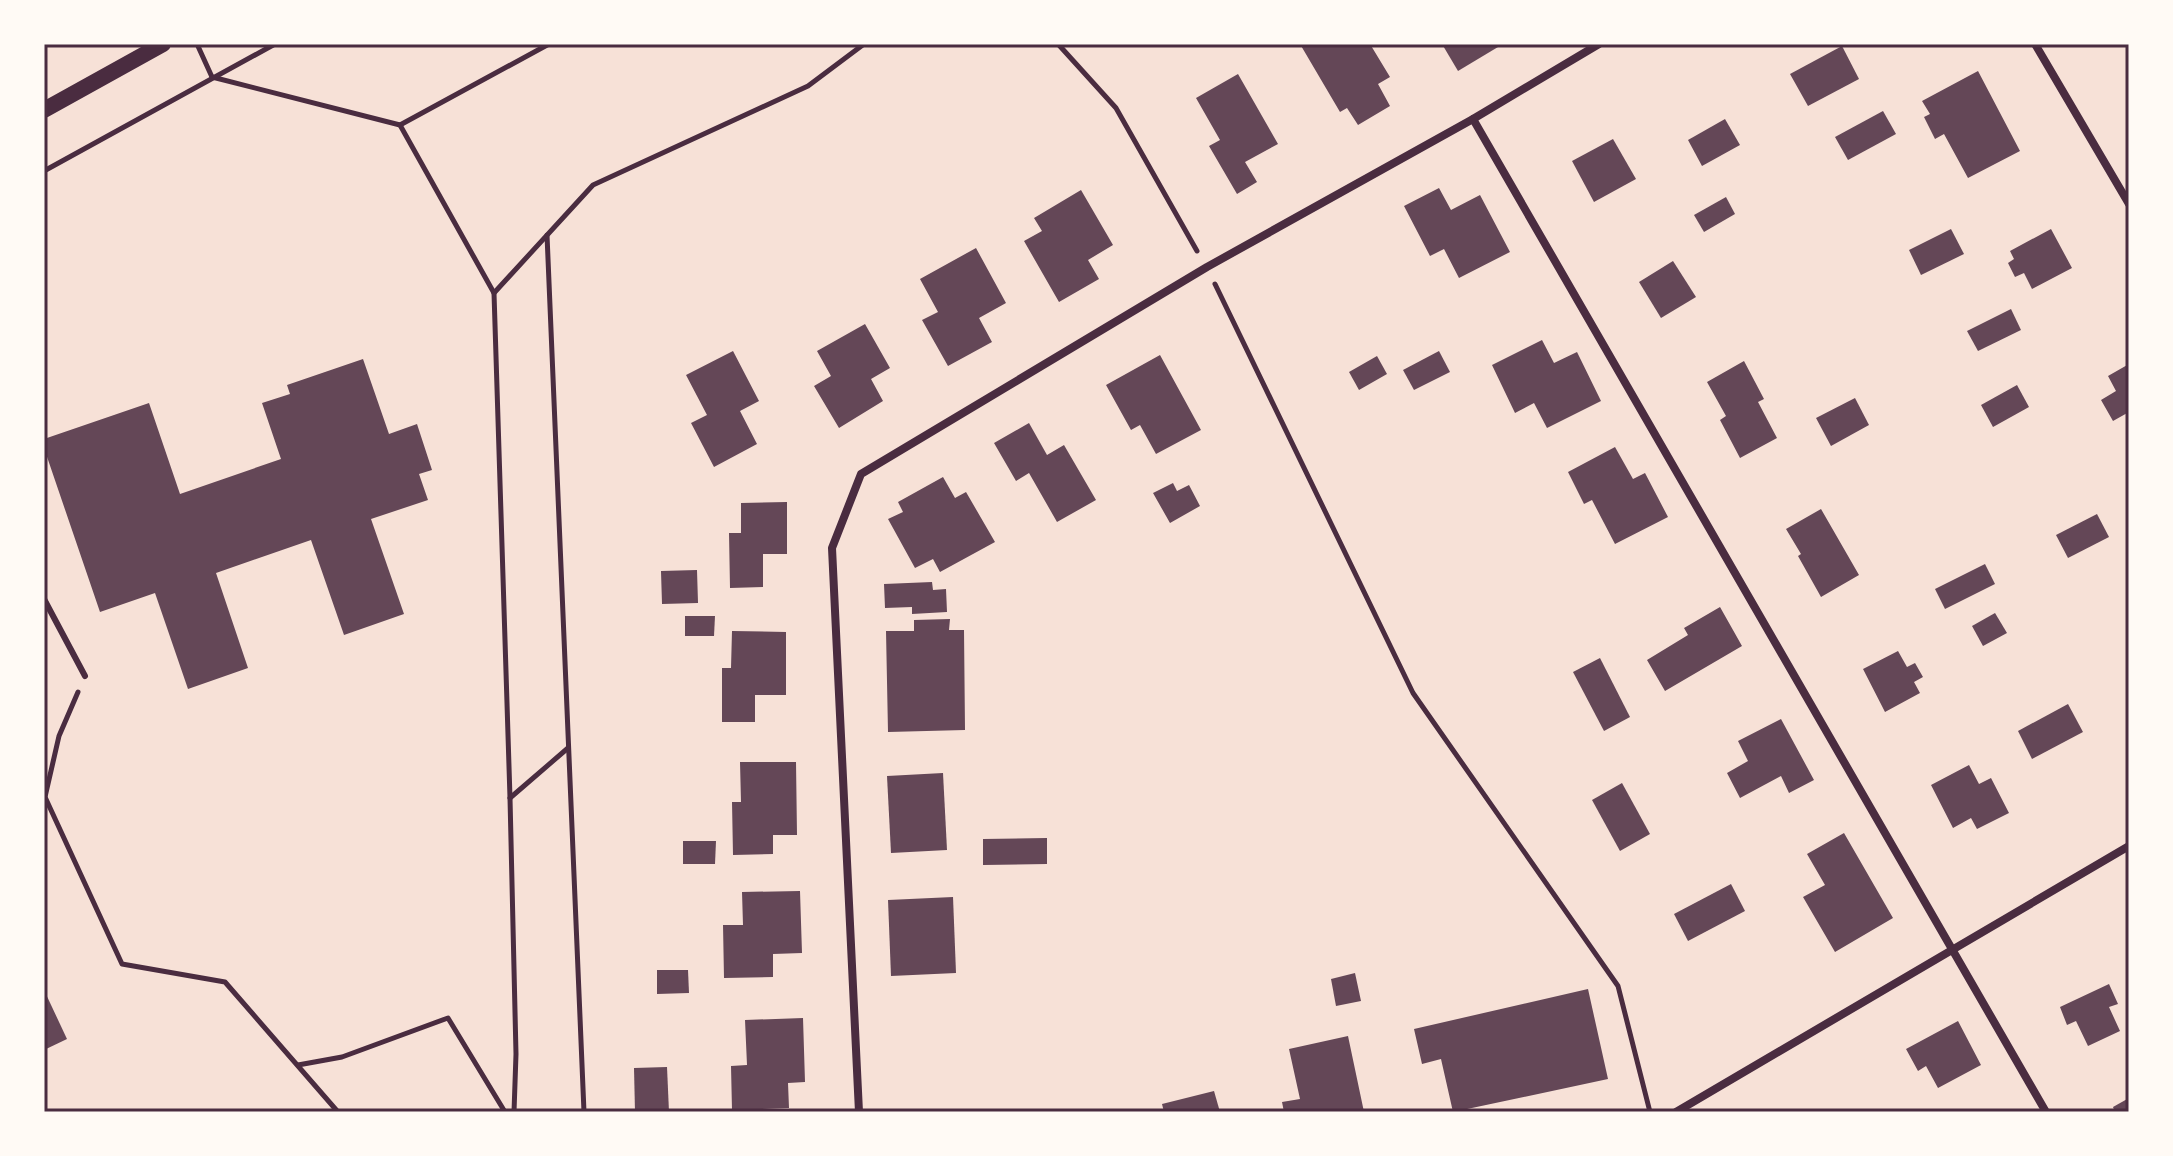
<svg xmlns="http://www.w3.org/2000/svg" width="2173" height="1156" viewBox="0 0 2173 1156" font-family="'Roboto Serif',serif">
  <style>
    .building { fill: #644757 }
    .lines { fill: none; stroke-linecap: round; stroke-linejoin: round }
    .path { stroke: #4a2c40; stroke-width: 5 }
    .service { stroke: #4a2c40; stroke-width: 6 }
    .minor { stroke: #4a2c40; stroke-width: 8 }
    .secondary { stroke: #4a2c40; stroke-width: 16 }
    .neatline { fill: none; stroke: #4a2c40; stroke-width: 3 }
  </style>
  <rect width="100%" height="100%" fill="#f7e1d7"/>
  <g class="building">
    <polygon points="1300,44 1370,44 1390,77 1378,84 1390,106 1358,125 1347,108 1340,112"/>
    <polygon points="1442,44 1503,44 1458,71"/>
    <polygon points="1842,46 1859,79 1808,106 1790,74"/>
    <polygon points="1978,71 2020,151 1968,178 1944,134 1935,139 1924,117 1930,114 1922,101"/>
    <polygon points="1238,74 1278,144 1245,162 1257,182 1237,194 1209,146 1220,140 1196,98"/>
    <polygon points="1883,111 1896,134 1848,160 1835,137"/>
    <polygon points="1725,119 1740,145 1702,166 1688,140"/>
    <polygon points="1613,139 1636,179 1594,202 1572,161"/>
    <polygon points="1439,188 1451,210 1480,195 1510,252 1459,278 1444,249 1430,256 1404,206"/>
    <polygon points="1081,190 1113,245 1088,260 1099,279 1059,302 1024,241 1042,231 1034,218"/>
    <polygon points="1726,197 1735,214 1704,232 1694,215"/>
    <polygon points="1951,229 1964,254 1921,275 1909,250"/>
    <polygon points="2051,229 2072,268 2032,289 2024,273 2015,277 2008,263 2014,259 2010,251"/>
    <polygon points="976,248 1006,303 979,318 992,342 948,366 922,320 938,312 920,279"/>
    <polygon points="1673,261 1696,297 1661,318 1639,282"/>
    <polygon points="2011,309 2021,330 1978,351 1967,331"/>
    <polygon points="865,324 890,368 871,379 883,401 839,428 814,386 831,376 817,351"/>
    <polygon points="1542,340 1554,363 1577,352 1601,401 1547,428 1534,403 1515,413 1492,365"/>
    <polygon points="733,351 759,401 740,411 757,444 714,467 691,423 707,415 686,375"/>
    <polygon points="1439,351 1450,372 1414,390 1403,370"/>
    <polygon points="1160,355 1201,430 1156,454 1140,425 1131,430 1106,385"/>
    <polygon points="1377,356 1387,374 1359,390 1349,372"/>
    <polygon points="363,359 389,434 417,424 432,470 419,474 428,500 371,519 404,614 344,635 311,540 216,573 248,668 188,689 155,593 100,612 44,448 44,439 149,403 180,494 281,459 262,403 290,394 287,385"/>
    <polygon points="1744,361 1764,399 1758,402 1777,438 1740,458 1720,420 1726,416 1707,382"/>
    <polygon points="2129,364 2129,412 2113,421 2101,400 2116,391 2108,376"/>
    <polygon points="2017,385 2029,407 1993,427 1981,405"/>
    <polygon points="1855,398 1869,425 1831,446 1816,418"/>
    <polygon points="1029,423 1047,455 1064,445 1096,500 1057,522 1029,473 1016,481 994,443"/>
    <polygon points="1615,447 1633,479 1645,473 1668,517 1615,544 1592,500 1584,504 1568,472"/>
    <polygon points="943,477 955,498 966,492 995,542 940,572 933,559 915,568 888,519 903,512 898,502"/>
    <polygon points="1173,483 1177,491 1189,485 1200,506 1170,523 1153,493"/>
    <polygon points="787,502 787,554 763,554 763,587 730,588 729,533 741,533 741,503"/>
    <polygon points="1821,509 1859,575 1821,597 1798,556 1801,554 1786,529"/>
    <polygon points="2097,514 2109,537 2068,558 2056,535"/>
    <polygon points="1985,564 1995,584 1945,609 1935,589"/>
    <polygon points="697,570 698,603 662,604 661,571"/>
    <polygon points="932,582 933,590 946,589 947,612 912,614 912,607 885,608 884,584"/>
    <polygon points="1720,607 1742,646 1665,691 1647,660 1688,635 1684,628"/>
    <polygon points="1995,613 2007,633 1983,646 1972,626"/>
    <polygon points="685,616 715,616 714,636 685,636"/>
    <polygon points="950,619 949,630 964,630 965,730 888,732 886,631 914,631 914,620"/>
    <polygon points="732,631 786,632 786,695 755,695 755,722 722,722 722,668 731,668"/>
    <polygon points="1898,651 1907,667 1915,663 1923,677 1914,682 1920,693 1885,712 1863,669"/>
    <polygon points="1600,658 1630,717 1604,731 1573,672"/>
    <polygon points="2068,704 2083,732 2032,759 2018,731"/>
    <polygon points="1781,719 1814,780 1789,793 1781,776 1740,798 1727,773 1748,761 1738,741"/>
    <polygon points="740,762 796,762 797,835 773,835 773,854 733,855 732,802 741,802"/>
    <polygon points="1969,765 1979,784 1991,778 2009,813 1977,829 1971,818 1953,828 1931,785"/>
    <polygon points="943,773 947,850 891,853 887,776"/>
    <polygon points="1622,783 1650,834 1620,851 1592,800"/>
    <polygon points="1844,833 1893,918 1835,952 1803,897 1825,885 1807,854"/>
    <polygon points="1047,838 1047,864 983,865 983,839"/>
    <polygon points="683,841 716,841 715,864 683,864"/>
    <polygon points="1731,884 1745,911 1688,941 1674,914"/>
    <polygon points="800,891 802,953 773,954 773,977 724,978 723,925 743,925 742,892"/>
    <polygon points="953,897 956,973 891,976 888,900"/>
    <polygon points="657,970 688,970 689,993 657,994"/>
    <polygon points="1355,973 1361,1001 1336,1006 1331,979"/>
    <polygon points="2109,984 2118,1004 2109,1007 2120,1031 2088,1046 2076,1021 2067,1025 2060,1007"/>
    <polygon points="1588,989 1608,1079 1453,1112 1441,1059 1422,1064 1414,1029"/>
    <polygon points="44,990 67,1039 44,1050"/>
    <polygon points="803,1018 805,1082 788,1083 789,1108 732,1110 731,1066 747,1065 745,1020"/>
    <polygon points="1958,1021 1981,1065 1938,1088 1926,1066 1918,1071 1906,1049"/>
    <polygon points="1348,1036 1364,1112 1284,1112 1282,1102 1300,1099 1289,1049"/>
    <polygon points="667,1067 669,1112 635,1112 634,1068"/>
    <polygon points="1214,1091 1220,1112 1164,1112 1162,1104"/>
    <polygon points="2129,1098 2129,1112 2115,1112 2113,1107"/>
  </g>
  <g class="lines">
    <g class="path">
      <polyline points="197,44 212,77"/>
      <polyline points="1058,44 1116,108 1197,251"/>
      <polyline points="212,77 400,125 494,293 510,798 516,1054 514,1112"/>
      <polyline points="400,125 549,44"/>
      <polyline points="44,171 275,44"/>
      <polyline points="547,235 584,1112"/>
      <polyline points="1215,284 1413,693 1618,986 1650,1112"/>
      <polyline points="494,293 593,185 808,86 864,44"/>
      <polyline points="78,692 59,736 45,797 122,964 225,982 338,1112"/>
      <polyline points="510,798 568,748"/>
      <polyline points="298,1065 342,1057 448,1018 505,1112"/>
    </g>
    <polyline class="service" points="44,599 85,676"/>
    <g class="minor">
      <polyline points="2035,44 2129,204"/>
      <polyline points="1473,119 2046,1112"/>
      <polyline points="859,1112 832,548 861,474 1207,267 1473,119 1599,44"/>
      <polyline points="1676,1112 2129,846"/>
    </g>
    <polyline class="secondary" points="44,110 163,44"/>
  </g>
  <rect width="2173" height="1156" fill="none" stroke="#fffaf5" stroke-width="92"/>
  <rect x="46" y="46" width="2081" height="1064" class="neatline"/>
</svg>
